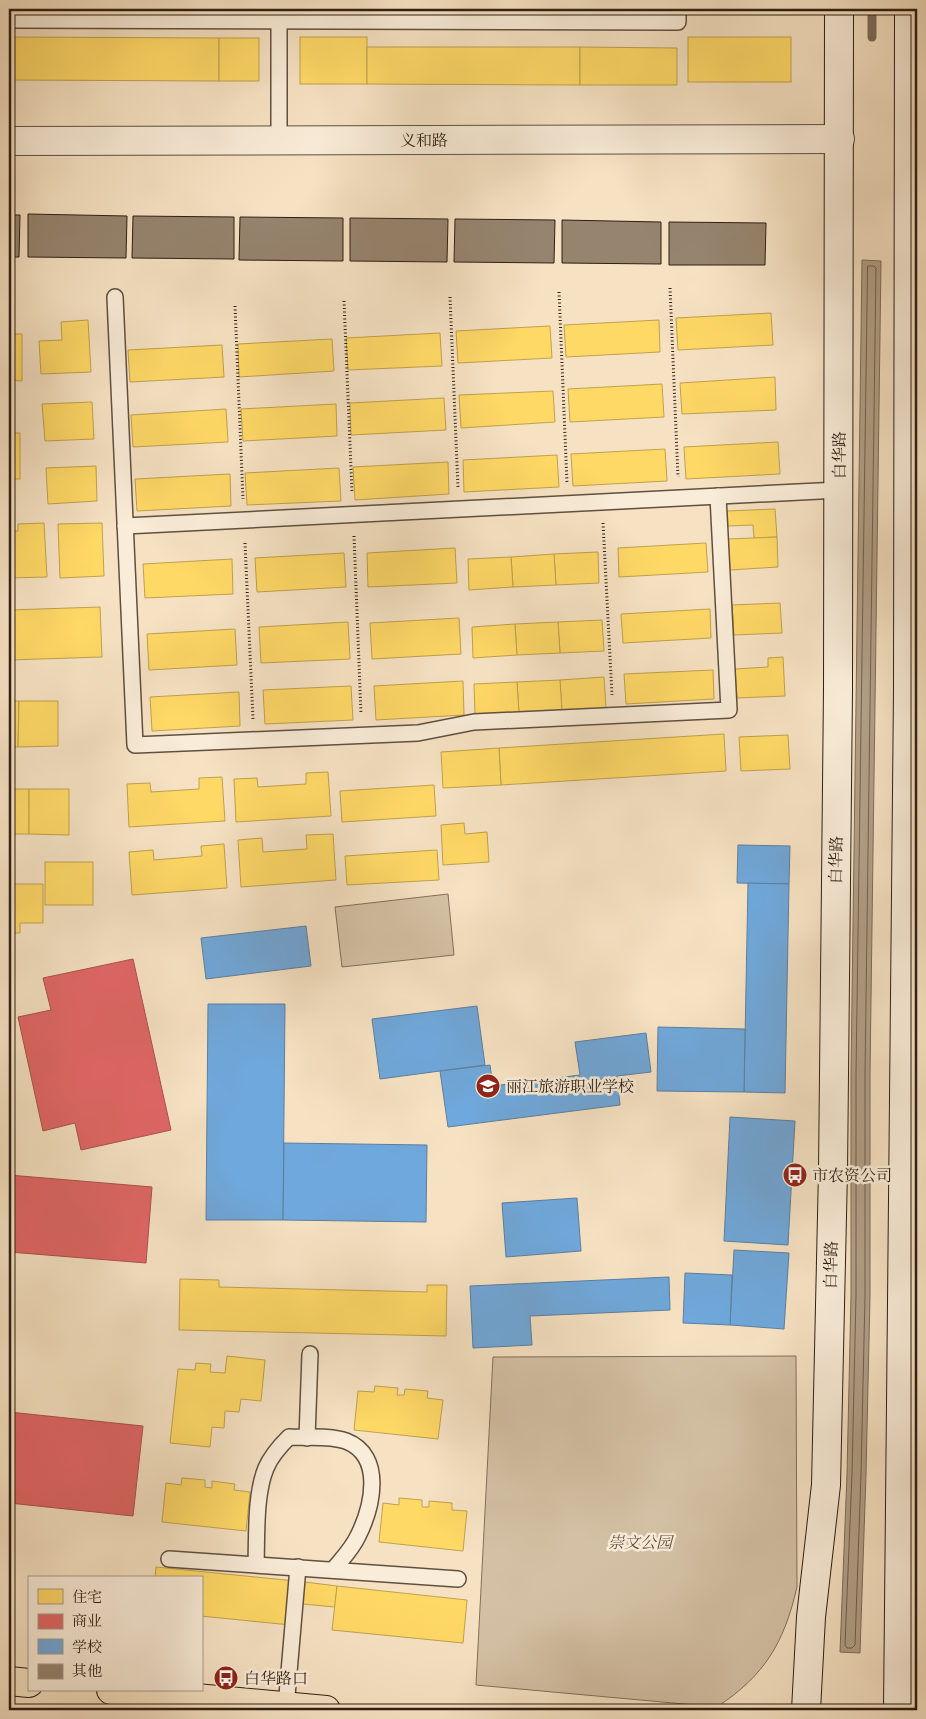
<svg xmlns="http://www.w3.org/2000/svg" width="926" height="1719" viewBox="0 0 926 1719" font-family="'IM FELL French Canon','Noto Serif SC',serif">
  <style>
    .green { fill: #d4c1a5; stroke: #81705c }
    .water { fill: #b2a088; stroke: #7d6c5a }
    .homes { fill: #ffd966; stroke: #c0a14d }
    .shops { fill: #e06666; stroke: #ab514d }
    .schools { fill: #6fa8dc; stroke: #5c7fa0 }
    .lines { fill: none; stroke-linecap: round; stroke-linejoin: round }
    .shore { stroke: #70604e; stroke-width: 1 }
    .stream { stroke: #7d6c5a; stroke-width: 9 }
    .building { fill: #96846f; stroke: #2e1f14 }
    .service-casing { stroke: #605040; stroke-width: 18 }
    .tertiary-casing { stroke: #605040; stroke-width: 30 }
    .secondary-casing { stroke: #2e1f14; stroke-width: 30 }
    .trunk-casing { stroke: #2e1f14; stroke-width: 30 }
    .path { stroke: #2e1f14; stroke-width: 3; stroke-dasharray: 1 2.5; stroke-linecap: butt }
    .service { stroke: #f9ecd8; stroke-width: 15 }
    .tertiary { stroke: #f9ecd8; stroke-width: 28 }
    .secondary { stroke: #f9ecd8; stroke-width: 28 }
    .trunk { stroke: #f6e2c3; stroke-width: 28 }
    .labels { text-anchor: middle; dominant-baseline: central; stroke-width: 5; stroke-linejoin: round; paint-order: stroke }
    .street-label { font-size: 16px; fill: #2e1f14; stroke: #f9ecd8 }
    .poi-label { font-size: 16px; fill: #2e1f14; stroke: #f9ecd8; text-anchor: start }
    .park-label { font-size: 16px; font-style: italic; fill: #605040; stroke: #f9ecd8 }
  </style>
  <rect width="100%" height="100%" fill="#f6e2c3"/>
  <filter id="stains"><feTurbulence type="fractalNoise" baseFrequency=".004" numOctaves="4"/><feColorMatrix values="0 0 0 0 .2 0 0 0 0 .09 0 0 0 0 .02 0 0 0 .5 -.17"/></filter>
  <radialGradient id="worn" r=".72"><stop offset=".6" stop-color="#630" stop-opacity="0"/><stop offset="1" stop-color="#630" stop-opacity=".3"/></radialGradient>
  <g class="green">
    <polygon points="448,894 454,955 342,967 335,907"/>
    <path d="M796 1356 797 1587C784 1643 765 1675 717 1707L476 1685 493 1357Z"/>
  </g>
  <polygon class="water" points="862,260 881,261 870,1075 870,1296 866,1474 860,1653 840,1652 847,1474 851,1295 851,1075"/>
  <g class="homes">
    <polygon points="9,37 219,38 219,81 9,80"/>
    <rect x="300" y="37" width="67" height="47"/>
    <rect x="688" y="37" width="103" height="45"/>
    <rect x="219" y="38" width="40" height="43"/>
    <polygon points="367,47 580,47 580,85 367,84"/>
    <polygon points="580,47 677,48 677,85 580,85"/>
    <polygon points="771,313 773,345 678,350 676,318"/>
    <polygon points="88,320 91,372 41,374 39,341 62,340 61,322"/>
    <polygon points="659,320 660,352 566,357 564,325"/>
    <polygon points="550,326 552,358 458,363 456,331"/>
    <polygon points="440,333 442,366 348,370 346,338"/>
    <polygon points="9,334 22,334 22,381 9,380"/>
    <polygon points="332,339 334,371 239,377 238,344"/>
    <polygon points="222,345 224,377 130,382 128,350"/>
    <polygon points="775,377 776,410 682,414 680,383"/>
    <polygon points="662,384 664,417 570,422 568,389"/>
    <polygon points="553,391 555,422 461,428 459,395"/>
    <polygon points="444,398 446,430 351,435 350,403"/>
    <polygon points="92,402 94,439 45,441 42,404"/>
    <polygon points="336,404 337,436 243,441 241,409"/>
    <polygon points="226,409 228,442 133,447 131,415"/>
    <rect x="9" y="433" width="11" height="46"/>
    <polygon points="778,442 780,474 686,479 684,447"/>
    <polygon points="665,449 667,481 573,486 571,454"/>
    <polygon points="557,455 559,487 464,492 463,460"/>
    <polygon points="448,462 449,494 355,500 353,467"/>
    <polygon points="96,466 97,501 48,504 46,468"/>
    <polygon points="339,468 341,501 247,505 245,473"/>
    <polygon points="230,474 231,506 137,511 135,479"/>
    <polygon points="775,509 777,537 754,538 753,525 728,526 727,511"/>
    <polygon points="44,523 47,577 9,578 9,532 18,531 18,524"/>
    <polygon points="102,523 104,576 60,578 58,524"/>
    <polygon points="777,537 778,567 730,570 728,539"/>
    <polygon points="706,543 708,572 619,577 618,548"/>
    <polygon points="455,548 457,583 368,587 367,553"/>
    <polygon points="598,552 599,583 556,585 554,554"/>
    <polygon points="344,553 346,587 257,592 255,558"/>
    <polygon points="554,554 556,585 513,587 511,557"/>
    <polygon points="511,557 513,587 469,590 468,559"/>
    <polygon points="232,559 233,594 145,598 143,564"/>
    <polygon points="780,603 782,633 734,635 732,605"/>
    <polygon points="100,607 102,657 9,660 9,610"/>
    <polygon points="710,609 711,638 623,643 621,614"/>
    <polygon points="459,618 461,654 372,659 370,623"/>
    <polygon points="602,620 604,651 560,653 558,622"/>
    <polygon points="348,622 350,659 261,663 259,627"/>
    <polygon points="558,622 560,653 517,655 515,624"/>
    <polygon points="515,624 517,655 473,658 472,627"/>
    <polygon points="235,629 237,665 149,670 147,634"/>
    <polygon points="783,657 785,696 737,698 735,669 768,667 768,658"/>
    <polygon points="713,670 714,699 626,704 624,674"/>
    <polygon points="604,677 606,708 562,711 560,680"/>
    <polygon points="560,680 562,711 519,713 517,682"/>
    <polygon points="463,681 464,715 376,720 374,686"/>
    <polygon points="517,682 519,713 475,715 474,684"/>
    <polygon points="351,686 353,720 265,724 263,690"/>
    <polygon points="239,692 240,726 152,731 150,697"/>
    <polygon points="9,701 19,701 18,747 9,747"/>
    <polygon points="19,701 58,701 58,746 18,747"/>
    <polygon points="724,734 726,771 501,785 499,748"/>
    <polygon points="788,735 790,769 741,771 739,737"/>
    <polygon points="499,748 501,785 443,788 441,752"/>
    <polygon points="328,772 331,816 236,822 234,779 257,778 258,787 306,784 306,773"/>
    <polygon points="222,777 225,821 129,827 127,784 150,783 151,792 199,789 199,778"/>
    <polygon points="434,785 436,816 342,822 340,791"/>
    <rect x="9" y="789" width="20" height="45"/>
    <polygon points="29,789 69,789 69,835 29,834"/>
    <polygon points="464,823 465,834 487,832 489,862 443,865 441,825"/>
    <polygon points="333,834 336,880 241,887 238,840 262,838 263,852 307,849 306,835"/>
    <polygon points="224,844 227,888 132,895 129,852 153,850 154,860 202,856 201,846"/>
    <polygon points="437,850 439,880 347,885 345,856"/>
    <rect x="45" y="862" width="48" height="43"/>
    <polygon points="9,884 43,884 43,923 20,923 20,933 9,933"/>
    <polygon points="180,1279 219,1280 219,1287 427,1292 427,1285 447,1285 446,1336 179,1330"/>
    <polygon points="227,1356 265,1360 261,1401 241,1399 239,1412 225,1411 224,1428 212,1427 210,1447 170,1443 178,1369 195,1370 196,1363 211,1364 210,1372 225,1373"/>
    <polygon points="375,1386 398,1388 397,1395 404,1395 405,1389 428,1391 427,1398 443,1400 438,1439 354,1430 358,1391 374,1392"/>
    <polygon points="182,1478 205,1480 205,1487 212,1488 212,1481 235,1484 234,1490 250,1492 246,1531 162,1522 166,1483 181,1485"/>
    <polygon points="399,1498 422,1500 422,1507 429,1507 429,1501 452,1503 452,1510 467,1511 463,1551 379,1542 383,1503 399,1505"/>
    <polygon points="156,1567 305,1582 300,1626 201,1616 201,1578 155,1578"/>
    <polygon points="305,1582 337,1586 335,1607 302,1604"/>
    <polygon points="337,1586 467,1600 463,1643 332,1630"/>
  </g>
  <g class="shops">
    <polygon points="133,959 171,1130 81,1150 75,1123 43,1131 18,1017 51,1010 43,978"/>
    <polygon points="9,1175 152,1187 146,1263 9,1252"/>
    <polygon points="9,1412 143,1426 133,1516 9,1503"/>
  </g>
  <g class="schools">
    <polygon points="738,845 790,846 789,884 737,883"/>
    <polygon points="748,883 789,884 785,1093 744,1092"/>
    <polygon points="306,926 311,966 206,979 201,938"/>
    <polygon points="208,1004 285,1004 283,1220 206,1220"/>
    <polygon points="477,1006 485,1065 380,1079 372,1019"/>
    <polygon points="658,1027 745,1029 744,1092 657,1091"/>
    <polygon points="646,1033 651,1072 617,1076 620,1105 448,1127 440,1071 490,1065 493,1086 580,1075 575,1042"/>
    <polygon points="730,1117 795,1121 788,1245 724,1241"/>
    <polygon points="284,1143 427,1145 426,1222 283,1220"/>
    <polygon points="577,1198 581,1251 506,1257 502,1203"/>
    <polygon points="734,1250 789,1253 784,1329 730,1325"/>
    <polygon points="685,1273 732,1275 730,1325 683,1323"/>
    <polygon points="669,1277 670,1310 530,1316 532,1345 473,1348 470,1286"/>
  </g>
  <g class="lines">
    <polygon class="shore" points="868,266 874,266 876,268 865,1075 865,1296 861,1474 855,1645 852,1648 847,1648 845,1645 852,1474 856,1295 856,1075"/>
    <polyline class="stream" points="872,37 872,9"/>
  </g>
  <g class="building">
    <polygon points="28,214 127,216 126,258 28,257"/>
    <polygon points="9,215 20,215 19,257 9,257"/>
    <polygon points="133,216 234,217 234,259 132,258"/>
    <polygon points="240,217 343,218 343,261 239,260"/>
    <polygon points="350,218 448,219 447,262 350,261"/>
    <polygon points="455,219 555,220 554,263 454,262"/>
    <polygon points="562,220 661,222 661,264 562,263"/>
    <polygon points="669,222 766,223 765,265 669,265"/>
  </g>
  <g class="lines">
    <defs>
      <g id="service">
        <polyline points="9,20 678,22 678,9"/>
        <polyline points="279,140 279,9"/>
        <polyline points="115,297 135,745 418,733 474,722 729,710 718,496"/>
        <polyline points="125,526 839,490"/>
        <polyline points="307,1438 310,1354"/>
        <polyline points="169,1559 458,1579"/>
        <path d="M256 1564C257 1536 255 1494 266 1468 271 1456 280 1446 289 1437 307 1438 329 1435 346 1441 385 1456 372 1508 358 1536 352 1549 342 1559 333 1570"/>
        <polyline points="286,1707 298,1567"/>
      </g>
      <polyline id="tertiary" points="9,141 840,139"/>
      <g id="secondary">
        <polyline points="806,1710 811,1617 826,1485 833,1171 838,689 839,9"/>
        <polyline points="898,1710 908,690 909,9"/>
      </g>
      <g id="trunk">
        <polyline points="9,1681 29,1683"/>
        <polyline points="111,1690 326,1710"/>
      </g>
    </defs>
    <use href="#service" class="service-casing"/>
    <use href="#tertiary" class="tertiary-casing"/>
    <use href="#secondary" class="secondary-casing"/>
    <use href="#trunk" class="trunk-casing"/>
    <g class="path">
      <polyline points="670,288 678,477"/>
      <polyline points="559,292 567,483"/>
      <polyline points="450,297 458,488"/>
      <polyline points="344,301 352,492"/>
      <polyline points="235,306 243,499"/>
      <polyline points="603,523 612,695"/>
      <polyline points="354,536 361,714"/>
      <polyline points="245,543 253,719"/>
    </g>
    <use href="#service" class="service"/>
    <use href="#tertiary" class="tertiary"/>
    <use href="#secondary" class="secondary"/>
    <use href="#trunk" class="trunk"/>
  </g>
  <defs>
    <symbol id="school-disc" viewBox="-11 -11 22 22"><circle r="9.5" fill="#8f2418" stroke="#f9ecd8"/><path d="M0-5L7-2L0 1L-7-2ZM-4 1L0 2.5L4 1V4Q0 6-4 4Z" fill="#fff"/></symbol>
    <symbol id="bus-disc" viewBox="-11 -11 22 22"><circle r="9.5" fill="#8f2418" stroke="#f9ecd8"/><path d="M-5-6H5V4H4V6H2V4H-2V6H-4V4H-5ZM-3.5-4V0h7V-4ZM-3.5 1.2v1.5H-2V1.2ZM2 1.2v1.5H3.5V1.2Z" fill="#fff"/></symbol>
  </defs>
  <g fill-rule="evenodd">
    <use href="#school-disc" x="474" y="1072" width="28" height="28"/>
    <use href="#bus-disc" x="781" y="1161" width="28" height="28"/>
    <use href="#bus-disc" x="212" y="1664" width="28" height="28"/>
  </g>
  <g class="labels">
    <g class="street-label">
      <text x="424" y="140">义和路</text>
      <text transform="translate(839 455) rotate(-90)">白华路</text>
      <text transform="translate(836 860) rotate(-89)">白华路</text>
      <text transform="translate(831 1265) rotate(-89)">白华路</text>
    </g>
    <g class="poi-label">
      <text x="506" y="1086">丽江旅游职业学校</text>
      <text x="812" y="1175">市农资公司</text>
      <text x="244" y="1678">白华路口</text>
    </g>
    <g class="park-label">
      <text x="640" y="1542">崇文公园</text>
    </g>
  </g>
  <rect width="926" height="1719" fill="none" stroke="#f6e2c3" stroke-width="30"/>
  <rect x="10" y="10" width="906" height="1699" fill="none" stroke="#2e1f14" stroke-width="2.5"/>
  <rect x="15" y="15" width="896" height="1689" fill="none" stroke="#2e1f14"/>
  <rect x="28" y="1576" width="175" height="115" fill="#f9ecd8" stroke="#a89a8a"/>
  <rect x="38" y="1589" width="25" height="15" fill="#ffd966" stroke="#a89a8a"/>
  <text x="72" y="1602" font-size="15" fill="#2e1f14">住宅</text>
  <rect x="38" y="1614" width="25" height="15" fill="#e06666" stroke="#a89a8a"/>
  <text x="72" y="1626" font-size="15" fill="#2e1f14">商业</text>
  <rect x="38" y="1639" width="25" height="15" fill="#6fa8dc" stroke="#a89a8a"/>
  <text x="72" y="1652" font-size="15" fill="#2e1f14">学校</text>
  <rect x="38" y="1664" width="25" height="15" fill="#96846f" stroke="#a89a8a"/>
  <text x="72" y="1676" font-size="15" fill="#2e1f14">其他</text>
  <rect width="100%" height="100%" filter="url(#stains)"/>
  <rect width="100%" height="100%" fill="url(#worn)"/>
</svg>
